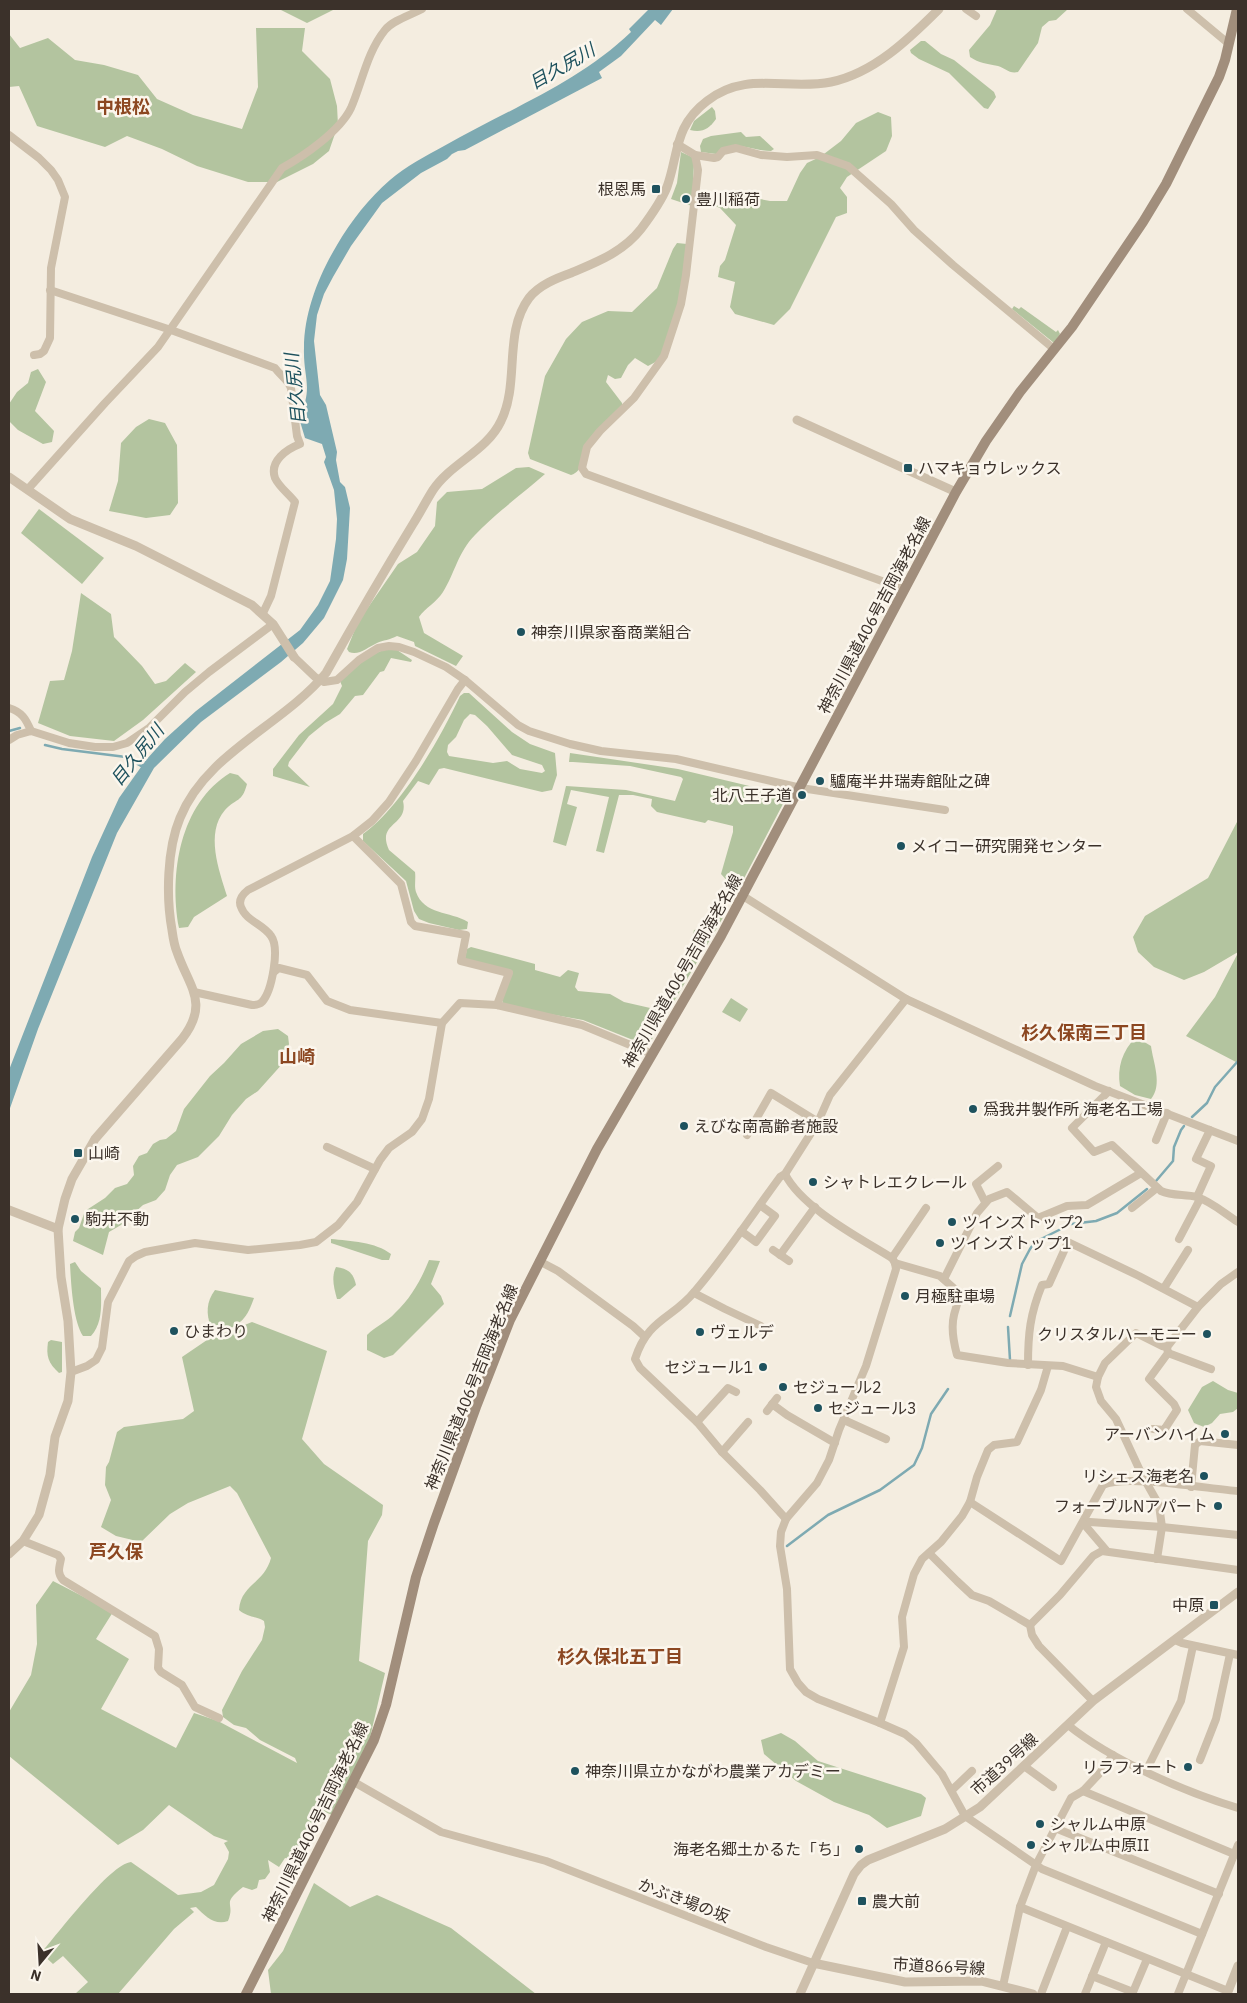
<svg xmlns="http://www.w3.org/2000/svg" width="1247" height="2003" viewBox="0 0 1247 2003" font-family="'IBM Plex Sans','Noto Sans JP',sans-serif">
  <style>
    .green { fill: #b3c49f; fill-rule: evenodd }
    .water { fill: #7eaab2 }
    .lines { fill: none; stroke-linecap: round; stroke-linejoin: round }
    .stream { stroke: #7eaab2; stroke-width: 2.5 }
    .minor { stroke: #cdbfab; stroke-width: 8 }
    .tertiary { stroke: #cdbfab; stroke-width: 9 }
    .secondary { stroke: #a18e7c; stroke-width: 10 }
    .poi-dot { fill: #1e525e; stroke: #fbf6ed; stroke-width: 2 }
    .labels { text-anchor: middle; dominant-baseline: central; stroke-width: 5; stroke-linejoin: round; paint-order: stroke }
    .poi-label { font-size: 16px; fill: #3b312a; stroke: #fbf6ed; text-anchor: start }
    .street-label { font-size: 16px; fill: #3b312a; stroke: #fbf6ed }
    .water-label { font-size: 18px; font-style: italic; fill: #1e525e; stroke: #fbf6ed }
    .neighbourhood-label { font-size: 18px; font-weight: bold; fill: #8c4721; stroke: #fbf6ed }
  </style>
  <rect width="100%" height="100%" fill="#f4ede0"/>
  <g class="green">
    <polygon points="279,9 335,9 307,23"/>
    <path d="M997 9H1068L1056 20 1049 21 1042 27 1038 43 1018 72C1009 74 1005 68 998 66 987 64 979 63 970 57L969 50 990 25Z"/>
    <polygon points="256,28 305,28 302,51 330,79 337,106 338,125 329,151 313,164 277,182 248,182 197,166 162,149 127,136 105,147 37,126 19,86 9,87 9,34 20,48 48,38 75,60 104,65 138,75 157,99 193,115 242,129 258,87"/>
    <polygon points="921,41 925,41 941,54 954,60 994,92 996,97 988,109 984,108 949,73 919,59 911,53 910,50"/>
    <path d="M712 107 715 111 716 119C709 129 702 133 690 130L694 121Z"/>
    <polygon points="878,112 891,117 892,136 886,151 847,177 840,188 847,197 847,213 836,217 790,309 774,325 735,314 730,307 735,282 718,277 720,266 725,260 736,225 720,208 701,200 698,192 705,193 714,197 735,194 770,201 787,201 800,173 807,163 820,157 841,141 856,123"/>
    <path d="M741 132 746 137 760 136 774 149 771 151C752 151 731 138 716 154L701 152 700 146 703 139 711 136Z"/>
    <polygon points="681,152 692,157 694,163 692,206 671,199 677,183"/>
    <path d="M677 243 687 244 677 323 663 358 648 366 635 358 628 365 621 378 615 379 608 375 606 382 622 403V410C611 422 597 433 589 446 582 456 584 471 571 475L530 459 528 453 545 376 566 339 582 322 608 311 632 312 657 288 673 249Z"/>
    <polygon points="1014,306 1019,309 1021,307 1056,332 1058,330 1060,334 1054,343 1012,309"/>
    <polygon points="38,369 46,382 35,411 54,431 52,442 43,444 18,430 9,421 9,404 17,392 28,383 31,372"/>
    <polygon points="149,419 165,423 177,445 178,503 170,515 146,518 109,511 118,481 121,443 136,427"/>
    <path d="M529 467 545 474C522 494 496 513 475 535 458 552 455 573 443 592 437 602 425 608 419 617L424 633 463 656 456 666 415 646 414 642 397 636C390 640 383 640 377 643 368 647 359 656 349 652L347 649 358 622 398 564 417 552 435 526 437 502 447 492 482 489 516 468Z"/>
    <polygon points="39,509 104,558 82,584 21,533"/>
    <polygon points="81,593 111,614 114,637 142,666 155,684 166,681 185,663 196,672 143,720 114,741 70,736 38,723 50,681 64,680 72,651"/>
    <path d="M387 649 397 650 412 660 411 662 391 658 384 671 380 672 363 695 355 696 340 714 325 723 309 736 289 762 288 766 310 787 273 776V769L299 735 333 704 342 686 340 681C355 668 368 654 387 649Z"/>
    <path d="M464 693H469L512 732 530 744 555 753 557 775 552 790 542 792 444 768 439 769 429 785 418 781 403 801C409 826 376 822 389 850L415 872C416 879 414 886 416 892 424 915 450 911 468 922L467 929 459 930 429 923 419 919 414 911 406 881 363 841V834C401 807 440 739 460 696ZM470 714 475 715 487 726 512 755 542 765 545 771 542 773 520 769 507 761 493 763 449 756 447 752 448 745 456 737 464 720Z"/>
    <polygon points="570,753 678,769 779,793 784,802 741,884 731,885 721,874 733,832 733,826 708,820 705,823 657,812 651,806 652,799 633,795 619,795 604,853 596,851 609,797 571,790 567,804 577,807 566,846 553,842 566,786 626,790 675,801 683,779 681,777 630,766 573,762 569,762"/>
    <path d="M230 773 238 775 247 784C242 803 236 798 225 810 205 833 219 870 227 896L194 917 188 927 179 928C169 873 180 804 230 773Z"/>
    <polygon points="1238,820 1238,952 1204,972 1184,980 1154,967 1138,952 1133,937 1145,916 1208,878"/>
    <path d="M716 905 725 906 728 909 648 1046 583 1020 504 1006 502 1000 513 972 466 960 465 958 467 949 471 947 535 964V970L560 977 568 970 579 973 575 987 578 991 610 994 624 1002 659 1010 663 1007 669 987 680 982C682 975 684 968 687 961 690 953 700 951 692 939L694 930 706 927 710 910Z"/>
    <polygon points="1238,953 1238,1059 1236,1062 1186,1036 1215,997"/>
    <polygon points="731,998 748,1009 740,1022 722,1012"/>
    <polygon points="278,1029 288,1036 289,1044 284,1062 258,1091 246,1099 232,1115 219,1136 198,1157 177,1165 170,1175 165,1190 156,1200 143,1205 121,1225 109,1232 103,1255 73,1241 75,1232 79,1228 85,1211 105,1198 115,1188 127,1184 134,1175 133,1166 139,1156 147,1153 153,1144 160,1140 166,1139 176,1131 184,1109 210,1076 224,1063 241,1044 263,1031"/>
    <path d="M1136 1037 1151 1046C1153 1062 1163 1085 1151 1099L1135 1095 1120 1086C1117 1068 1122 1051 1136 1037Z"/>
    <path d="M331 1239C350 1241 376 1242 391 1254L389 1260H382L331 1243Z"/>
    <path d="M429 1260 440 1261 431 1284 441 1296 444 1304 393 1355 384 1358 367 1350V1335C376 1326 387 1322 395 1313 411 1298 421 1280 429 1260Z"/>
    <path d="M75 1262 81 1271 101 1288C101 1306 103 1322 91 1336H83C73 1321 71 1283 70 1264Z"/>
    <path d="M336 1267C348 1269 353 1272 356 1285L340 1299H337C334 1288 331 1277 336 1267Z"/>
    <path d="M215 1290 254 1298C247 1318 242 1323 223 1332L211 1327C206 1314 206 1302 215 1290Z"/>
    <path d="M252 1322 327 1351 302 1439 324 1464 383 1505 382 1515 368 1541 359 1661 385 1673 368 1746 332 1815 318 1809 305 1838 290 1859 285 1858 279 1867 268 1860 270 1872 265 1879 259 1880 257 1888 252 1890 243 1887C220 1905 236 1902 228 1921 215 1926 205 1916 196 1907L190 1908 194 1912 174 1929 118 1994H75L88 1982 63 1956 53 1964 41 1953C57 1935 110 1864 131 1862L178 1895 201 1892 214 1885 228 1859 229 1852 224 1843 228 1841 214 1836 169 1805 143 1830 118 1845 9 1756V1712L31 1675 37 1644 36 1605 53 1581 113 1612 96 1639 129 1659 101 1709 176 1748 194 1713 218 1721 297 1763 295 1758 260 1740 246 1728 234 1725 223 1717 222 1710 242 1671 262 1640 265 1627 264 1621C255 1616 247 1617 239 1610 241 1584 264 1584 271 1558L237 1493 230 1486 188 1503 170 1514 141 1542 116 1536 101 1527 111 1500 105 1485 106 1467 109 1462 117 1432 124 1427 183 1419 194 1411 182 1357 207 1340Z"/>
    <path d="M51 1340 62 1342V1372L59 1373C48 1363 46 1356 48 1342Z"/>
    <polygon points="1213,1381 1228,1390 1238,1393 1238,1408 1233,1412 1220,1414 1212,1423 1204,1427 1194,1423 1188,1410 1202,1387"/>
    <polygon points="781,1733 795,1741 818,1761 921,1794 926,1798 921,1816 887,1828 869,1815 834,1802 796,1781 764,1754 761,1740"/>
    <polygon points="314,1883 350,1907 377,1895 451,1928 536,1994 271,1994 268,1970 283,1951"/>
  </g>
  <path class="water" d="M649 9H673L661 25 655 20 621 56 599 72 602 78 465 150 458 151 452 154 447 159 421 173 382 203 351 246 333 277 324 294 317 315 314 341 320 395 326 405 337 452 336 460 340 482 345 487 350 508 347 559 343 580 324 618 303 643 281 662 201 722 154 768 117 833 38 1029 9 1111V1070L92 857 119 798 146 760 165 739 196 711 300 630 318 605 330 581 336 539 337 519 334 490 324 462 326 457 322 444 305 438 299 418C314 387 303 378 304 348 304 312 319 275 337 245 351 221 369 198 390 180 406 166 426 156 444 146 507 110 578 83 631 32L629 29Z"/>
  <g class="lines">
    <g class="stream">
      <polyline points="9,731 20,728"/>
      <polyline points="45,745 62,749 126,757 141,766 144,765"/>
      <polyline points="1192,1117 1207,1103 1215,1087 1238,1061"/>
      <polyline points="1156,1181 1173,1161 1174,1147 1181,1130 1184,1126"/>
      <polyline points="1010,1316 1022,1264 1030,1249 1035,1242 1071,1224 1096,1221 1117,1213 1147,1189"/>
      <polyline points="1008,1327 1010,1360"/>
      <polyline points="787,1546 828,1515 880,1490 914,1465 922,1448 931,1414 948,1389"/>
    </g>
    <g class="minor">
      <polyline points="966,9 976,16"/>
      <polyline points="1187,9 1229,44"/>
      <polyline points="9,135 39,158 51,170 58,180 65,197 51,268 50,338 44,351 40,354 34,355"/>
      <polyline points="677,144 695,155 698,170 686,275 681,304 664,356 634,398 600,431 587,447 582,468 586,474 904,589"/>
      <polyline points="695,155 714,158 718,157 723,151 736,148 761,155 787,157 817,155 848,166 891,204 914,230 953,265 1054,349"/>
      <path d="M50 290 171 330 275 368C280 375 288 380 291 388L297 436 300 444C287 449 269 461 275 478 279 487 289 494 295 502L271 596 263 613"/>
      <path d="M28 489 105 403 158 347 282 168C304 156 340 131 351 108 362 83 367 52 385 30 393 20 411 15 422 9"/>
      <polyline points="294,657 315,677 324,682 337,680 359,660 378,648 389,646 399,647 414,652 446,667 465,680 518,725 529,731 570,744 601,751 676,759 801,788 945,810"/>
      <path d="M9 708C22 712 26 719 31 731"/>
      <polyline points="9,740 17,735 31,731 69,743 95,747 113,747 127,743 149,728 185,692 209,672 273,624"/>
      <polyline points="353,836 401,884 411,922 415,926 466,935 461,961 509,973 497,1005"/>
      <polyline points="743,896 906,999 1095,1086 1238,1141"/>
      <polyline points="274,972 279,968 307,975 327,1001 350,1010 442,1023"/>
      <path d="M194 992 252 1005C255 1005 259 1005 262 1002 272 991 280 948 271 936 263 924 246 921 241 907 238 900 243 894 248 890L353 836 372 821 389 802 416 761 458 689 465 680"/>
      <path d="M1109 1091 1072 1128 1094 1152 1112 1145 1161 1191C1172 1196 1185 1194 1197 1197 1212 1202 1224 1213 1238 1222"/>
      <polyline points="747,1135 771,1093 818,1122"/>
      <polyline points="1156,1140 1167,1113"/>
      <polyline points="327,1147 375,1169"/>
      <path d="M785 1174C802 1208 860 1238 892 1258L895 1263 896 1269 866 1366 839 1430 829 1460 817 1483 786 1519 781 1532 780 1546 787 1589 790 1669 798 1683 806 1692 818 1699 880 1723 905 1734 916 1743 942 1774 965 1816 1042 1869 1202 1934"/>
      <polyline points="1197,1197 1211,1166 1196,1159 1210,1130"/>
      <polyline points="985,1202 976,1184 998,1166"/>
      <polyline points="1132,1208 1157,1188"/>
      <polyline points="741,1231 756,1242 775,1216 760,1205"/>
      <polyline points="1179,1239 1200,1199"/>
      <polyline points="773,1250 789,1261"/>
      <polyline points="780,1255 815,1207"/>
      <polyline points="892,1258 926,1208"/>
      <polyline points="539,1261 558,1271 633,1326 645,1337"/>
      <path d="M895 1263 940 1276 958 1292C959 1301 956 1307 954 1315 951 1327 954 1344 957 1355L1008 1363 1063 1366 1098 1377"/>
      <polyline points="944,1279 977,1213 989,1199 1007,1192 1038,1218 1067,1206 1087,1205 1141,1173"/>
      <polyline points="1164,1288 1188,1250"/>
      <polyline points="694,1293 725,1309 761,1326"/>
      <polyline points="1168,1353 1211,1369"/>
      <path d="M1028 1365C1028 1334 1030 1314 1042 1285L1049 1284 1068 1242 1139 1276 1198 1307"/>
      <polyline points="71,1372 87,1366 96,1360 102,1348 108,1302 129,1261 136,1256 145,1252 195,1243 248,1250 300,1245 316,1242 338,1225 357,1202 380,1160 389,1148 412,1132 422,1119 429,1099 442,1023 460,1003 497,1005 582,1025 652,1054"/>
      <polyline points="772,1404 787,1415 835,1443"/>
      <polyline points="767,1411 777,1398"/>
      <polyline points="844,1420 886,1439"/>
      <polyline points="697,1422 728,1388 736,1392"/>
      <polyline points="1153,1429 1164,1430 1177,1410 1174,1404 1149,1379 1168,1353 1167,1347 1198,1307 1221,1284 1238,1272"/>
      <polyline points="722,1452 748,1422"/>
      <polyline points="1191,1487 1195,1445 1200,1441 1238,1445"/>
      <path d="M970 1502 1061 1561 1103 1485C1125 1474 1209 1489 1238 1491"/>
      <path d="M786 1519 760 1490 722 1452 697 1422 640 1368 635 1359C648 1318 673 1319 695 1291 726 1255 752 1215 780 1177L785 1174 818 1122 830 1095 906 999"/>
      <polyline points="1083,1523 1090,1522 1162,1527 1238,1535"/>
      <polyline points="1083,1523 1106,1550"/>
      <path d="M23 1541 58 1555 61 1559C59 1568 57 1573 63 1580L155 1636 159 1649 158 1668 161 1672 182 1685 195 1707 219 1718"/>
      <polyline points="929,1553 957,1581 972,1595 989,1601 1030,1625 1032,1635 1039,1646 1093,1701"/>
      <polyline points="1157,1559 1162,1527 1159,1505 1142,1475 1116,1419 1101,1401 1096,1387 1098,1377 1105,1363 1136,1333 1162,1346 1167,1347"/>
      <polyline points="1030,1625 1060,1595 1093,1556 1102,1551 1238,1570"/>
      <polyline points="1175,1640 1182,1643 1238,1655"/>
      <polyline points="880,1723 904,1647 902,1617 914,1574 922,1559 941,1542 962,1516 970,1502 977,1477 988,1450 994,1445 1017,1442 1041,1390 1048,1366"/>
      <path d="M1068 1725C1111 1760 1185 1792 1238 1808"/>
      <polyline points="1200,1760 1216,1719 1230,1654"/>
      <polyline points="1024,1766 1053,1787"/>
      <polyline points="1146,1771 1181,1701 1193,1646"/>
      <polyline points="354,1782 441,1832 546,1861 766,1947 813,1963"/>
      <polyline points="952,1790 972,1771"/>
      <polyline points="1083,1791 1234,1854"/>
      <polyline points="1055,1828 1219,1894"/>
      <polyline points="1020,1907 1228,1991"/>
      <polyline points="1092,1976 1133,1992 1147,1959"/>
      <polyline points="1003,1986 1020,1907 1036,1865 1071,1798 1083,1791 1099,1774 1113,1755"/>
      <polyline points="1041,1994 1067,1927"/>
      <polyline points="1085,1994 1106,1942"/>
      <polyline points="1178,1994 1238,1845"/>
    </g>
    <g class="tertiary">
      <polyline points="797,420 956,492"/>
      <polyline points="9,477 70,519 136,546 252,605 273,624 294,657"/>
      <polyline points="9,1210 58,1229"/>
      <path d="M9 1554 23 1541 39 1515 50 1475 55 1437 68 1401 71 1372 68 1321 61 1277 58 1229 65 1199 72 1179 95 1139 182 1039C210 1003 189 987 177 952 174 945 173 937 172 930 166 897 167 849 180 818 206 753 283 725 326 673 354 623 383 573 413 524 420 513 426 501 433 490 451 463 487 451 501 421 520 383 503 333 529 298 539 285 557 278 571 273 597 262 623 252 641 229 650 217 661 202 667 187 679 153 674 126 707 101 746 70 787 91 831 82 874 73 909 39 939 9"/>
      <polyline points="813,1963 905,1982 981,1981 1033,1994"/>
      <polyline points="800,1994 854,1874 861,1865 868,1860 945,1829 980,1807 1093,1701 1238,1592"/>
      <polyline points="1227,1994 1238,1966"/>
    </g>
    <polyline class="secondary" points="246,1994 374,1740 386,1705 416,1577 434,1523 476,1407 510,1320 597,1149 721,936 956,492 986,441 1020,392 1072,327 1143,222 1166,184 1219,77 1225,60 1237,9"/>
  </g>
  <g class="poi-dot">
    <rect x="651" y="184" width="10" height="10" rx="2.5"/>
    <circle cx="686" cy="199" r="5"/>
    <rect x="903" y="463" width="10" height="10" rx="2.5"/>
    <circle cx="521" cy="632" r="5"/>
    <circle cx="820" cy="781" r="5"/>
    <circle cx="802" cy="795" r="5"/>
    <circle cx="901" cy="846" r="5"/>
    <circle cx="973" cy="1109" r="5"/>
    <circle cx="684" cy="1126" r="5"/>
    <rect x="73" y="1148" width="10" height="10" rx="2.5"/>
    <circle cx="813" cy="1182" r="5"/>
    <circle cx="75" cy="1219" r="5"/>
    <circle cx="952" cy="1222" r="5"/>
    <circle cx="940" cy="1243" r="5"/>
    <circle cx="905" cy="1296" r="5"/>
    <circle cx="174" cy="1331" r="5"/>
    <circle cx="700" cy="1332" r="5"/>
    <circle cx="1207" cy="1334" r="5"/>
    <circle cx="763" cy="1367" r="5"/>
    <circle cx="783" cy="1387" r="5"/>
    <circle cx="818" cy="1408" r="5"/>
    <circle cx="1225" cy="1434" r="5"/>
    <circle cx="1204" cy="1476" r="5"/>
    <circle cx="1218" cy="1506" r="5"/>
    <rect x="1209" y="1600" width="10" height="10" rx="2.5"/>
    <circle cx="1188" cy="1767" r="5"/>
    <circle cx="575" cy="1771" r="5"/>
    <circle cx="1040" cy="1824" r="5"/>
    <circle cx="1031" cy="1845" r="5"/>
    <circle cx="859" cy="1849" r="5"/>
    <rect x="857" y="1896" width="10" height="10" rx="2.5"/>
  </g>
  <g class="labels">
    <g class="poi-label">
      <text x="646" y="189" text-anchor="end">根恩馬</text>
      <text x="696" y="199">豊川稲荷</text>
      <text x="918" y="468">ハマキョウレックス</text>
      <text x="531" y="632">神奈川県家畜商業組合</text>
      <text x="830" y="781">驢庵半井瑞寿館阯之碑</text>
      <text x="792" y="795" text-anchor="end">北八王子道</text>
      <text x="911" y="846">メイコー研究開発センター</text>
      <text x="983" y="1109">爲我井製作所 海老名工場</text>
      <text x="694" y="1126">えびな南高齢者施設</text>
      <text x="88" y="1153">山崎</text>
      <text x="823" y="1182">シャトレエクレール</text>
      <text x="85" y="1219">駒井不動</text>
      <text x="962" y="1222">ツインズトップ2</text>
      <text x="950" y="1243">ツインズトップ1</text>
      <text x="915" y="1296">月極駐車場</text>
      <text x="184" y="1331">ひまわり</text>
      <text x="710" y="1332">ヴェルデ</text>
      <text x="1197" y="1334" text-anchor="end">クリスタルハーモニー</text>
      <text x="753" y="1367" text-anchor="end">セジュール1</text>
      <text x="793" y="1387">セジュール2</text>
      <text x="828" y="1408">セジュール3</text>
      <text x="1215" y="1434" text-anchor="end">アーバンハイム</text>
      <text x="1194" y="1476" text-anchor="end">リシェス海老名</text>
      <text x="1208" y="1506" text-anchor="end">フォーブルNアパート</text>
      <text x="1204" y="1605" text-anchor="end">中原</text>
      <text x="1178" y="1767" text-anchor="end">リラフォート</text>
      <text x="585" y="1771">神奈川県立かながわ農業アカデミー</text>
      <text x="1050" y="1824">シャルム中原</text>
      <text x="1041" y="1845">シャルム中原II</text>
      <text x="849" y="1849" text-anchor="end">海老名郷土かるた「ち」</text>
      <text x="872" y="1901">農大前</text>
    </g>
    <g class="street-label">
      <text transform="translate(874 615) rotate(-62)">神奈川県道406号吉岡海老名線</text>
      <text transform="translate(682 971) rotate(-60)">神奈川県道406号吉岡海老名線</text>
      <text transform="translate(471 1387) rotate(-68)">神奈川県道406号吉岡海老名線</text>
      <text transform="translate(1004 1764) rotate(-42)">市道39号線</text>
      <text transform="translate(315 1822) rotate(-64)">神奈川県道406号吉岡海老名線</text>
      <text transform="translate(684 1900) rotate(21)">かぶき場の坂</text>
      <text transform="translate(939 1966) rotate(3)">市道866号線</text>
    </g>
    <g class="water-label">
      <text transform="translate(562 66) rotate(-30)">目久尻川</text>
      <text transform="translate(295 389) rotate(-96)">目久尻川</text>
      <text transform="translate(137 755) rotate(-51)">目久尻川</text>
    </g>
    <g class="neighbourhood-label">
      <text x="123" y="106">中根松</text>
      <text x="1084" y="1032">杉久保南三丁目</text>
      <text x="297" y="1056">山崎</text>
      <text x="116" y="1551">芦久保</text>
      <text x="620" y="1656">杉久保北五丁目</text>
    </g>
  </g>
  <rect width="1247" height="2003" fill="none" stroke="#3b312a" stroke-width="20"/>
  <g transform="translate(40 1963) rotate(198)" stroke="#fbf6ed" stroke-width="4" paint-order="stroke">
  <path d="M0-4L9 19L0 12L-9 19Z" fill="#3b312a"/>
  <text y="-8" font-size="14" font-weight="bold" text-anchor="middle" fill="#3b312a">N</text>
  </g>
</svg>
